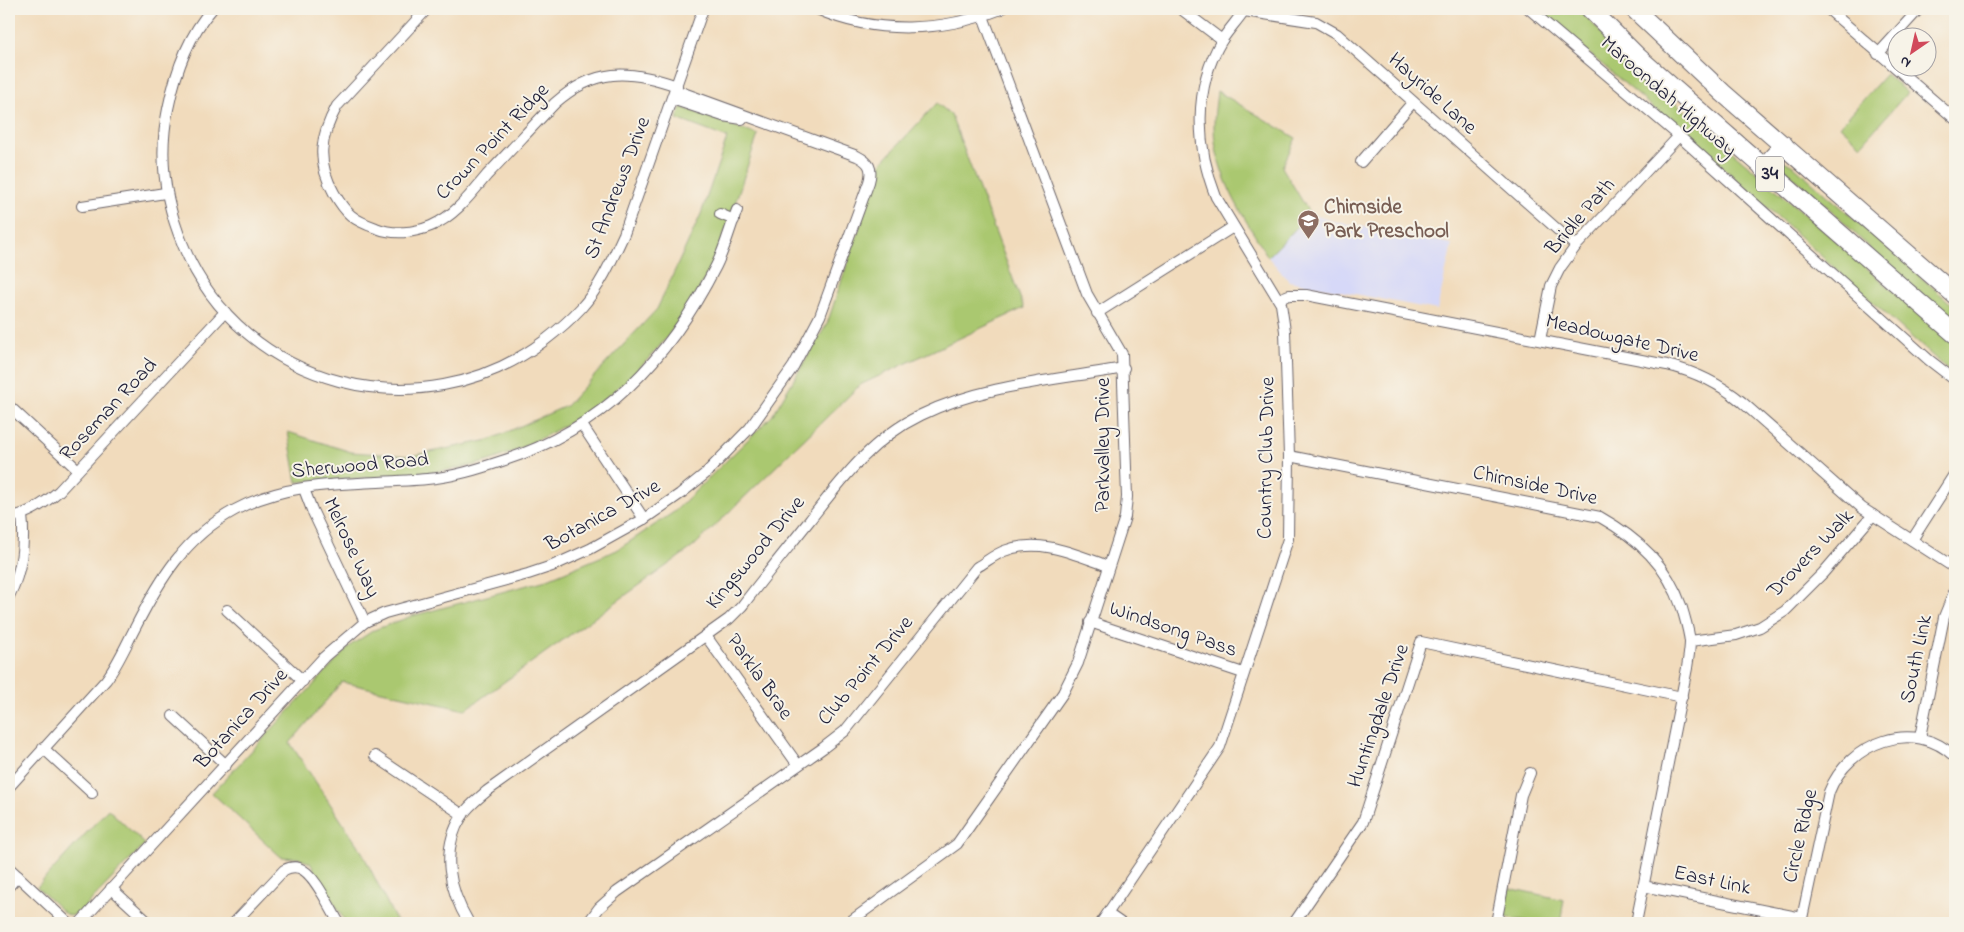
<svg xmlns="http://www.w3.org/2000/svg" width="1964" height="932" viewBox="0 0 1964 932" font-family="'Indie Flower',sans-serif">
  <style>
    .built { fill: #d6d8f8 }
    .green { fill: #aac86f; stroke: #667555 }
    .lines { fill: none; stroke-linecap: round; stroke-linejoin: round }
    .street-casing { stroke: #6a6368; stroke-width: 12 }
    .highway-casing { stroke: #6a6368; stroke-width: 20 }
    .street { stroke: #fff; stroke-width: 10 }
    .highway { stroke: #fff; stroke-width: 18 }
    .labels { text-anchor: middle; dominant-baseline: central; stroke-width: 4; stroke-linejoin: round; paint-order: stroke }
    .shield { fill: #f7f3e8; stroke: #62616f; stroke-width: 1 }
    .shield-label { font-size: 20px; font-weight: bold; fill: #22223b }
    .street-label { font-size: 21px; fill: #22223b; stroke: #f7f3e8 }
    .education-label { font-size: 21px; font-weight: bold; fill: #785e54; stroke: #f7f3e8; text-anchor: start }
  </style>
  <rect width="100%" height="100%" fill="#f7f3e8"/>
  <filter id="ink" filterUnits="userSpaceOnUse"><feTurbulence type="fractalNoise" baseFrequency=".02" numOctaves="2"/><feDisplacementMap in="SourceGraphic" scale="10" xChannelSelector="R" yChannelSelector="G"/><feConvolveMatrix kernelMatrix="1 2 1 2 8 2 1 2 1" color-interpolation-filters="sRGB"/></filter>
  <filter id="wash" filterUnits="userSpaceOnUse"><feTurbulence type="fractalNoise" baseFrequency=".0096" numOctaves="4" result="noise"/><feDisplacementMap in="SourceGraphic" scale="20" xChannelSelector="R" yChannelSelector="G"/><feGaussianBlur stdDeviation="1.12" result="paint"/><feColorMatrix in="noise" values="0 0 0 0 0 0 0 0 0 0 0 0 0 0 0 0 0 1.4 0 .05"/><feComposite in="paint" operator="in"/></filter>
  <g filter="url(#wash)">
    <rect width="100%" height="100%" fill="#f1dbbc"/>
    <polygon class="built" points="1310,214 1333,221 1452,244 1437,310 1289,281 1268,257"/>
    <g class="green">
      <polygon points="1537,9 1579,9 1627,61 1955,344 1955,374 1946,368 1711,157"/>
      <polygon points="1886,74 1907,93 1861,145 1840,126"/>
      <path d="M1217 91 1296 138 1282 167 1310 214 1268 257C1244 217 1214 175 1214 126 1214 114 1216 103 1217 91Z"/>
      <polygon points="937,103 951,115 1024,308 860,385 693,547 465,710 342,682 290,743 362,852 397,923 346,923 310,863 298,858 281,857 212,793 351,645 374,630 412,616 543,581 617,550 674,512 772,416 827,324 881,163"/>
      <path d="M681 107 758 135C741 182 726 240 702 284 663 356 604 409 531 443 513 452 493 461 474 465 417 478 356 477 297 482L288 432 351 452 411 456 489 440 566 406 657 309 701 214 727 138 677 119Z"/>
      <polygon points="1784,161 1795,167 1955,307 1955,324 1880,259 1841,219 1789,173 1781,164"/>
      <polygon points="108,809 145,844 79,913 70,916 64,913 37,887"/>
      <polygon points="1509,888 1564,900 1560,923 1538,923 1504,917"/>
    </g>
  </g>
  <g filter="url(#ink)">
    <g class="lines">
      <defs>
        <g id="street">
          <path d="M212 9C188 36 175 74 168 109 158 156 165 202 183 245 242 388 421 433 544 341 557 331 570 320 581 308 600 287 612 260 624 234L703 9"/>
          <path d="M427 9 337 106C320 137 316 161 334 193 346 214 353 220 376 228 393 235 414 233 431 226 455 216 471 194 487 175 510 151 532 127 555 103 595 68 628 69 677 86"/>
          <path d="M817 9C875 35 943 32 1001 9"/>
          <polyline points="1181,9 1222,40"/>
          <polyline points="1529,9 1679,136 1929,360 1955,380"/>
          <polyline points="1828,9 1955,119"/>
          <polyline points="1244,11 1316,22 1337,34 1576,246"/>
          <polyline points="1878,54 1919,9"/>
          <polyline points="672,99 723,116 742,119"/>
          <polyline points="1361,162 1413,102"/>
          <polyline points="82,206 165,193"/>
          <polyline points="720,214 734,220"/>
          <path d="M1279 299 1289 295H1306L1667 365C1696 372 1719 383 1742 402L1862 508 1955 568"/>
          <polyline points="1097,313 1233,227"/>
          <polyline points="1540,340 1551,286 1560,268 1576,246 1679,136"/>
          <polyline points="9,406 78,470"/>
          <polyline points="582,425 644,519"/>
          <path d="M1289 456 1600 517C1639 539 1667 565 1682 608 1685 619 1689 631 1690 642 1690 650 1688 660 1687 668L1636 923"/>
          <polyline points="304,489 312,510 365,622"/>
          <path d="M9 517C28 515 44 504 59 491L225 312"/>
          <polyline points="1912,540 1955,473"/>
          <path d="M9 596C22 572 25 541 22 515"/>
          <polyline points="227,610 303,681"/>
          <polyline points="1090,622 1243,673"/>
          <polyline points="706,636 798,765"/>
          <polyline points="1690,641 1736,635 1760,627 1785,611 1823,573 1873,515"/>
          <polyline points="173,716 226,765"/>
          <polyline points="1920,737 1944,617 1955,590"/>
          <polyline points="43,748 92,793"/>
          <polyline points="375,756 463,815"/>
          <path d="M9 787 106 680C118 664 126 645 135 628 160 579 185 537 235 510 293 478 364 485 427 479 453 477 478 469 502 461 603 429 669 359 716 266 725 248 730 228 737 210"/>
          <polyline points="9,868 68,923"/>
          <polyline points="9,886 18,876"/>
          <polyline points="1643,886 1802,918"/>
          <polyline points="111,888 149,923"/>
          <polyline points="1108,914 1121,923"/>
          <path d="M80 923 324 657 365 622 385 613 528 574 552 566 590 549 644 519 680 494 705 474 750 428 793 367 820 316 869 182C873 168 869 162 857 156L675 90"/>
          <path d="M234 923 284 870C288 868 294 866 299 868 314 872 331 910 339 923"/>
          <path d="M469 923C449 890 440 850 462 816 468 806 478 799 487 791L729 619 742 606C764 577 787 549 810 520 842 479 873 438 921 415 982 385 1057 380 1124 368"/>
          <path d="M588 923 599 908 617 892 823 748 845 731 977 567C986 562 994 555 1004 551 1040 537 1074 554 1108 566"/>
          <polyline points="848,923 957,844 1063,693 1078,663 1125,517 1127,497 1122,354 1087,294 983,16"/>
          <path d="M1101 923 1220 747 1288 539 1289 456 1285 331 1281 304 1216 197C1196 147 1193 88 1222 40 1229 29 1238 20 1245 9"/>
          <polyline points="1294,923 1363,822 1421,642 1682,697"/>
          <polyline points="1496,923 1521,795 1530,773"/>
          <path d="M1801 923 1829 792C1848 743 1914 717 1955 757"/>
        </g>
        <g id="highway">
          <polyline points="1590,9 1638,57 1673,88 1955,334"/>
          <polyline points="1634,9 1723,93 1955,295"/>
          <polyline points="1763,168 1784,145"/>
        </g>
      </defs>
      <use href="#street" class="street-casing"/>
      <use href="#highway" class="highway-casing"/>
      <use href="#street" class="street"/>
      <use href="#highway" class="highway"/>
    </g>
  </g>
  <defs>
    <symbol id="school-pin" viewBox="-11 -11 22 30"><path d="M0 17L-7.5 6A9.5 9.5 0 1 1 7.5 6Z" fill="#8d6e63" stroke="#f7f3e8"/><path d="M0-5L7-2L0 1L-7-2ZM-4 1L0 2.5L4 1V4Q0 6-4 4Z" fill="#fff"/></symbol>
  </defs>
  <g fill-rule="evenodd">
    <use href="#school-pin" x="1296" y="208" width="25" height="34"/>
  </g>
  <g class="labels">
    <rect class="shield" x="1756" y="156.5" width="28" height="35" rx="4"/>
    <g class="shield-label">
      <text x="1770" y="174">34</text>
    </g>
    <g class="street-label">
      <text transform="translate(1432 94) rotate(42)">Hayride Lane</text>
      <text transform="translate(1668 97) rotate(41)">Maroondah Highway</text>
      <text transform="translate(493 142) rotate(-46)">Crown Point Ridge</text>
      <text transform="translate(618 188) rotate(-69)">St Andrews Drive</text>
      <text transform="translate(1581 217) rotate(-49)">Bridle Path</text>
      <text transform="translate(1622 339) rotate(13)">Meadowgate Drive</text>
      <text transform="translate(109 410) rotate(-47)">Roseman Road</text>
      <text transform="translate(1104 445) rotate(-90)">Parkvalley Drive</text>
      <text transform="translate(1267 458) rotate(-89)">Country Club Drive</text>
      <text transform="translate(360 466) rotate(-5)">Sherwood Road</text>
      <text transform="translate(1535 486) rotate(12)">Chirnside Drive</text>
      <text transform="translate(603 516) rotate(-29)">Botanica Drive</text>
      <text transform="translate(351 548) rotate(65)">Melrose Way</text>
      <text transform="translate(756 553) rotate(-50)">Kingswood Drive</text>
      <text transform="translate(1811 554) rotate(-46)">Drovers Walk</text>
      <text transform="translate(1173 630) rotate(19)">Windsong Pass</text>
      <text transform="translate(1917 659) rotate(-78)">South Link</text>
      <text transform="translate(866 671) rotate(-50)">Club Point Drive</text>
      <text transform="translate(759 677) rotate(55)">Parkla Brae</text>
      <text transform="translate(1379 716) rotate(-71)">Huntingdale Drive</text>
      <text transform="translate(242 719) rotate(-48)">Botanica Drive</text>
      <text transform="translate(1801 836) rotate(-77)">Circle Ridge</text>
      <text transform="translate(1712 881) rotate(12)">East Link</text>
    </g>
    <g class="education-label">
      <text x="1324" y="208">Chirnside<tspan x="1324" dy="24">Park Preschool</tspan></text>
    </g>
  </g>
  <rect width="1964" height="932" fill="none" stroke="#f7f3e8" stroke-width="30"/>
  <g transform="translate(1912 52) rotate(214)"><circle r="24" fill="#f7f3e8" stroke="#a29fa3"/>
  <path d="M0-4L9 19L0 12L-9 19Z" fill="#d1495b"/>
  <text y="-8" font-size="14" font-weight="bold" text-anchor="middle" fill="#22223b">N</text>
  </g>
</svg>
